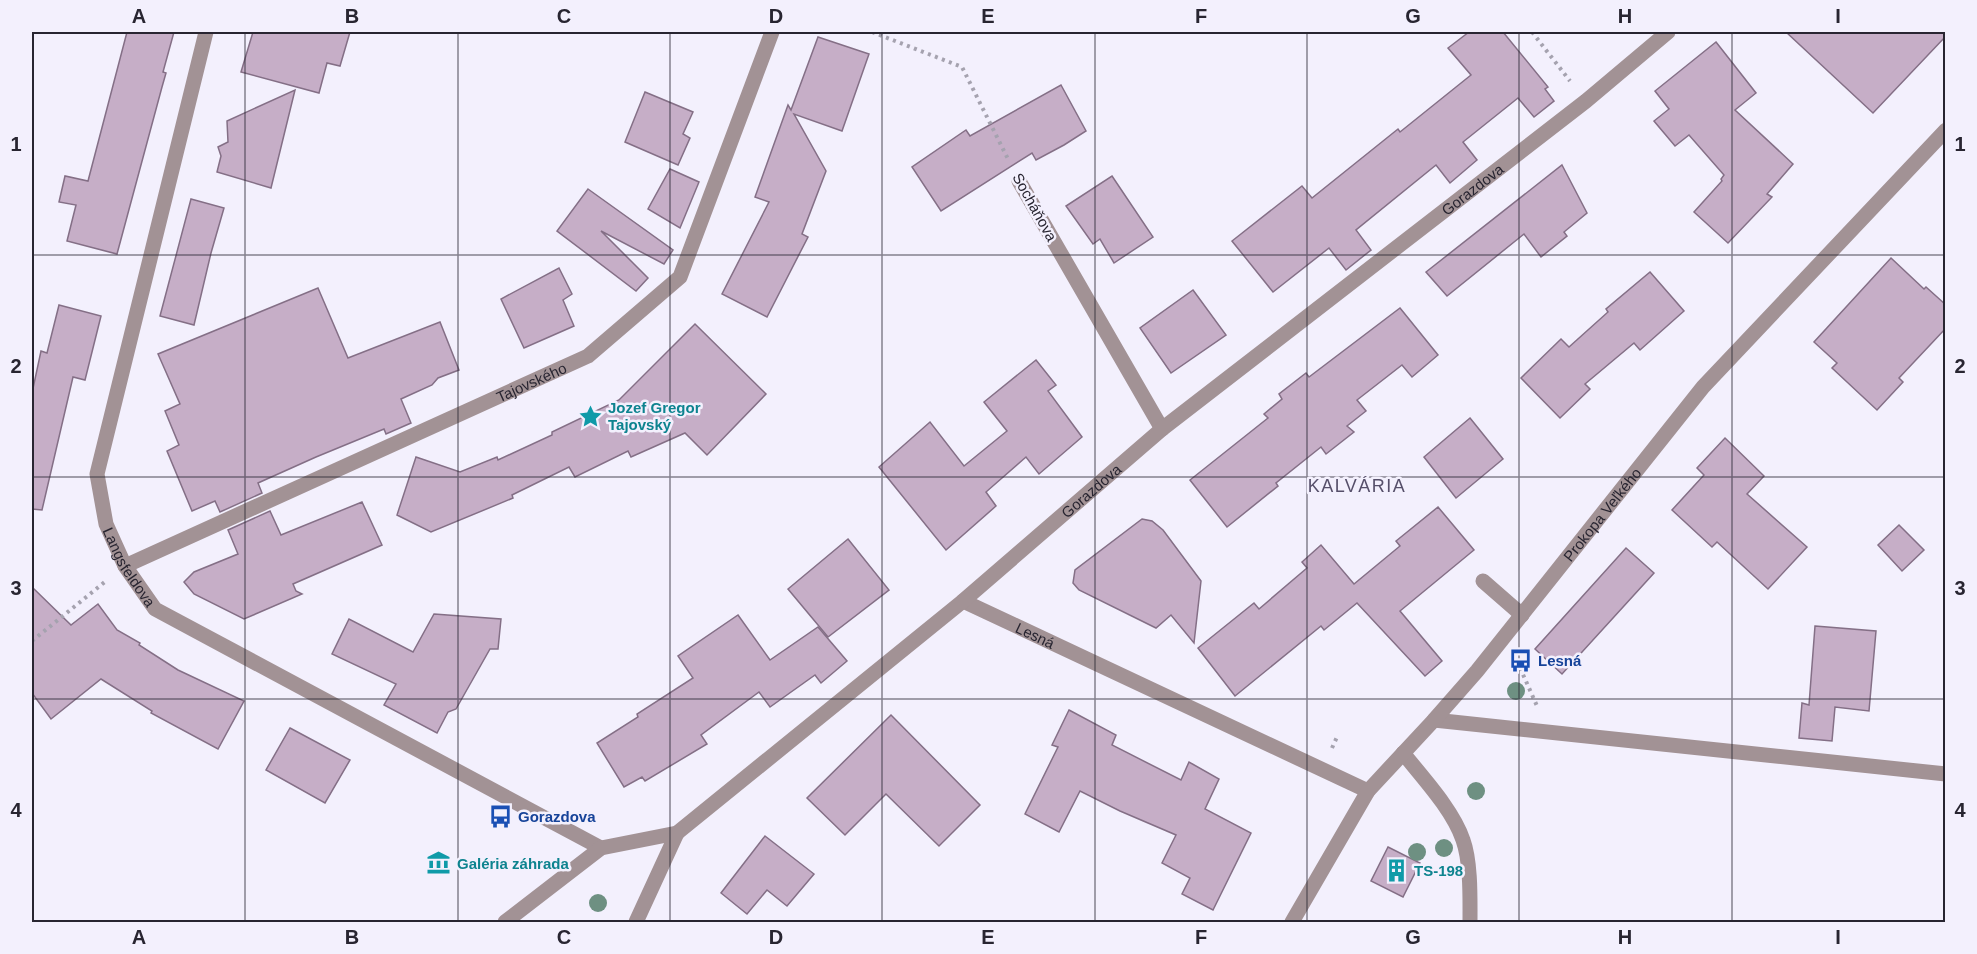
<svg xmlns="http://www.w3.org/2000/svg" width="1977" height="954" viewBox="0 0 1977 954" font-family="Arial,sans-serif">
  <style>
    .building { fill: #c6aec7; stroke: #846f86; stroke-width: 1.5 }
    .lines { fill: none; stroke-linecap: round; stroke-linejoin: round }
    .path { stroke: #a5a2af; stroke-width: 4; stroke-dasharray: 3 4.5; stroke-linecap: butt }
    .minor { stroke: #a29295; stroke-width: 15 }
    .tree { fill: #6e9082 }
    .grid { fill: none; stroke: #282531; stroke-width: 1.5; stroke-opacity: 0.55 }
    .labels { text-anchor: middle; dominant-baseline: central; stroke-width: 5; stroke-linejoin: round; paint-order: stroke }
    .street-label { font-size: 15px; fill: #282531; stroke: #f3f0fd }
    .culture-label { font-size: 15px; font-weight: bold; fill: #0d838f; stroke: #f3f0fd; text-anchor: start }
    .transit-label { font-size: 15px; font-weight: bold; fill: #164399; stroke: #f3f0fd; text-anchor: start }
    .quarter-label { font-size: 18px; letter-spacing: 1.5px; fill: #564f6a; stroke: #f3f0fd }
    .neatline { fill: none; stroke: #282531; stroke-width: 2 }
    .grid-label { font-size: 20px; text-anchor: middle; font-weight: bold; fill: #282531 }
  </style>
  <rect width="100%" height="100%" fill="#f3f0fd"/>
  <g class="building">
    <polygon points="127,32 174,32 163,72 166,73 162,87 117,254 67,241 76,205 59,202 65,176 88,181"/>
    <polygon points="253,32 350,32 340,66 327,63 319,93 241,72"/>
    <polygon points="1469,32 1503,32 1548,87 1545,89 1554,101 1534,117 1518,98 1463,142 1477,160 1450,183 1436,165 1356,230 1371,250 1346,270 1329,248 1273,292 1232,241 1302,186 1312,198 1398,129 1400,132 1471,75 1448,48"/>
    <polygon points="1786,32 1946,32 1946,36 1873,113"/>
    <polygon points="818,37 869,54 842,131 794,114 826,171 802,234 808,237 767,317 722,294 769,202 755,197 788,105 791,110"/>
    <polygon points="1716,42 1756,93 1735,110 1793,164 1767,194 1772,197 1728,243 1694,212 1722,181 1721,179 1724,175 1689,135 1675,146 1654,121 1669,109 1655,91"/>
    <polygon points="1061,85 1086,131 1064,145 1036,160 1032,153 941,211 912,167 966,130 970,136"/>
    <polygon points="295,90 271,188 217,172 221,156 218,147 228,142 227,121"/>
    <polygon points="645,92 693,112 683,134 690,138 678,165 625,142"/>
    <polygon points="1562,165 1587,213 1564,232 1567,236 1541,257 1524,234 1447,296 1426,272"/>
    <polygon points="670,169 699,182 680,228 648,209"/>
    <polygon points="1112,176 1153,237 1114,263 1100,239 1093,244 1066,206"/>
    <polygon points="588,189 673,250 664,264 601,231 648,278 636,291 557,231"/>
    <polygon points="191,199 224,208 211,253 194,325 160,316"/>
    <polygon points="1891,258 1924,289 1926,287 1946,305 1946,328 1899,378 1903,382 1877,410 1832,368 1837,363 1814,342"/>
    <polygon points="559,268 572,294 563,300 574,326 524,348 501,299"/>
    <polygon points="1650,272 1684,311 1640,350 1634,343 1585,384 1590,389 1560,418 1521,378 1561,339 1569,347 1608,312 1606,309"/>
    <polygon points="318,288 348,358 440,322 459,370 438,378 432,385 401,399 411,423 386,434 384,429 316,457 258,483 262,493 220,512 215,501 192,511 167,451 179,445 165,411 180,404 158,354"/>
    <polygon points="1193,290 1226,335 1171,373 1140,328"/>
    <polygon points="59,305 101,316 85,380 73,377 42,510 32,509 32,393 41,351 47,353"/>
    <polygon points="1400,308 1438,355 1412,377 1402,365 1357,400 1366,411 1347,426 1354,432 1326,454 1321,447 1276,483 1278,486 1227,527 1190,480 1268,418 1264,414 1282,399 1279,394 1306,373 1309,377"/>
    <polygon points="695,324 766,394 707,455 685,433 631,457 628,451 575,477 569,467 512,495 513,498 431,532 397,515 416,457 460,472 497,457 498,460 552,435 552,432 619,400"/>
    <polygon points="1036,360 1056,385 1048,391 1082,437 1039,474 1026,457 986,492 996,506 946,550 879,467 930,422 964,466 1007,431 984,402"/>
    <polygon points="1470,418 1503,459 1456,498 1424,457"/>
    <polygon points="1725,438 1764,476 1747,494 1807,547 1768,589 1717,542 1712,547 1672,510 1704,475 1697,468"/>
    <polygon points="362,502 382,545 293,584 296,591 302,594 244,619 194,594 184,582 194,572 238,554 228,530 270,511 281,535"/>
    <polygon points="1438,507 1474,550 1400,611 1442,661 1425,676 1357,603 1324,630 1321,626 1235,696 1198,648 1254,603 1259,609 1307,568 1302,562 1321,545 1354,584 1400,546 1396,541"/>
    <polygon points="1142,519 1152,521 1163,530 1201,581 1194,643 1171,615 1156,628 1079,590 1073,583 1075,570"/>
    <polygon points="1899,525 1924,550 1902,571 1878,545"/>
    <polygon points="848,539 889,590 828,637 788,589"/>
    <polygon points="1626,548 1654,573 1562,674 1535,649"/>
    <polygon points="32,587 71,625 98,604 117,630 140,643 139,645 178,670 244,701 218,749 151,713 152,711 101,679 51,719 32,693"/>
    <polygon points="434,614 501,619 498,649 490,649 456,709 448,712 437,733 384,705 396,684 332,654 349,619 413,652"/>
    <polygon points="738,615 770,660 818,627 847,661 821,683 815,675 770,707 759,692 701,735 707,744 645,781 642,777 624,787 597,743 638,717 637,714 693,678 678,656"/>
    <polygon points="1815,626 1876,631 1869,711 1835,707 1832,741 1799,738 1802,703 1809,705"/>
    <polygon points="1069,710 1116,735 1112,745 1181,780 1189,762 1219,779 1205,809 1251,833 1213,910 1182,894 1190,878 1162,863 1176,835 1120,811 1080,791 1059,832 1025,814 1058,747 1052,745"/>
    <polygon points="891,715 980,805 939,846 886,794 845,835 807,798"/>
    <polygon points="290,728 350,760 325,803 266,770"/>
    <polygon points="765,836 814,874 787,906 767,890 747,914 721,893"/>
    <polygon points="1388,847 1420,863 1403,897 1371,881"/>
  </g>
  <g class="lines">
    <g class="path">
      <polyline points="872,32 962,67 1008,159"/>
      <polyline points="1532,32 1570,81"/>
      <polyline points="32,641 106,581"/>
      <polyline points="1517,661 1537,706"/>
      <polyline points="1332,748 1337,737"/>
    </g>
    <g class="minor">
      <path id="s1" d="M206 32 97 474 106 524 125 566 155 609 601 848"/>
      <polyline points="1019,181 1162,429"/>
      <path id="s2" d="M125 566 588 356 680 277 772 32"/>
      <polyline points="1483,581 1522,615"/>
      <path id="s3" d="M963 601 1368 791"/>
      <polyline points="1434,720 1946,774"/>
      <path d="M1403 753C1423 778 1453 810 1463 840 1471 862 1470 899 1470 922"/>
      <path id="s4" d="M505 922 601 848 677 833 963 601 1162 429 1586 101 1668 32"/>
      <polyline points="636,922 677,833"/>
      <path id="s5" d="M1292 922 1368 791 1434 720 1477 671 1703 387 1946 130"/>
    </g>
  </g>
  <g class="tree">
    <circle cx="1516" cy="691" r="9"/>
    <circle cx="1476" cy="791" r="9"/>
    <circle cx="1444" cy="848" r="9"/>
    <circle cx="1417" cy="852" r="9"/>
    <circle cx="598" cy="903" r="9"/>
  </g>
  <path class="grid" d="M245 32V922M458 32V922M670 32V922M882 32V922M1095 32V922M1307 32V922M1519 32V922M1732 32V922M32 255H1946M32 477H1946M32 699H1946"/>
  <defs>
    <symbol id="sight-bare" viewBox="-9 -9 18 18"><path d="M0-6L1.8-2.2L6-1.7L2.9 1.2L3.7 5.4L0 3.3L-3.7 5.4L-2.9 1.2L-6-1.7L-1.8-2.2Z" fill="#0f9aa8" stroke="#f3f0fd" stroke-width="2.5" paint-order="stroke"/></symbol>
    <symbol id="bus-bare" viewBox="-9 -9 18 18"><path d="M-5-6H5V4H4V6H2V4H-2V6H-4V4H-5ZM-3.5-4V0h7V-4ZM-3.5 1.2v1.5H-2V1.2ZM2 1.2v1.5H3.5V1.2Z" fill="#1a4fb4" stroke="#f3f0fd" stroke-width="2.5" paint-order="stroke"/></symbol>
    <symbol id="museum-bare" viewBox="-9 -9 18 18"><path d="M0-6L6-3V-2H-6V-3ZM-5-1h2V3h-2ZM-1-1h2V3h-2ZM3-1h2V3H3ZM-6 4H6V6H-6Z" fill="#0f9aa8" stroke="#f3f0fd" stroke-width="2.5" paint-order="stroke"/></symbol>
    <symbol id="building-bare" viewBox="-9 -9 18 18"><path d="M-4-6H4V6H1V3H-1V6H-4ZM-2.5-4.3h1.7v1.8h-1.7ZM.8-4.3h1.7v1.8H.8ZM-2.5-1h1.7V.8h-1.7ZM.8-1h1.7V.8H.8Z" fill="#0f9aa8" stroke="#f3f0fd" stroke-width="2.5" paint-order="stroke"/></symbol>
  </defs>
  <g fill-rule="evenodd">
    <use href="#sight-bare" x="574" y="400" width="33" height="33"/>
    <use href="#bus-bare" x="1504" y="644" width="33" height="33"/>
    <use href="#bus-bare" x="484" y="800" width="33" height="33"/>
    <use href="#museum-bare" x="422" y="846" width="33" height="33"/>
    <use href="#building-bare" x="1380" y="854" width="33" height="33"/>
  </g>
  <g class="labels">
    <g class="street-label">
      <text stroke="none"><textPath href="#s4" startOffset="1222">Gorazdova</textPath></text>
      <text transform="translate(1035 207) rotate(61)">Socháňova</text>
      <text stroke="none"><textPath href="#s2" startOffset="446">Tajovského</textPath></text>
      <text stroke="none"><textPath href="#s4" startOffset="736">Gorazdova</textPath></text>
      <text stroke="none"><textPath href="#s5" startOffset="514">Prokopa Veľkého</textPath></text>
      <text stroke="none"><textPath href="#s1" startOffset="555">Langsfeldova</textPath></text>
      <text stroke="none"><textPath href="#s3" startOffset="80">Lesná</textPath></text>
    </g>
    <g class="culture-label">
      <text x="608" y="407">Jozef Gregor<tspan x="608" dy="17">Tajovský</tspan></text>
      <text x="457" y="863">Galéria záhrada</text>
      <text x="1414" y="870">TS-198</text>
    </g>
    <g class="transit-label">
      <text x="1538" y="660">Lesná</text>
      <text x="518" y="816">Gorazdova</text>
    </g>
    <g class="quarter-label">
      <text x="1357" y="486">KALVÁRIA</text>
    </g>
  </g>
  <rect width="1977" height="954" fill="none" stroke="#f3f0fd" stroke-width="66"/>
  <rect x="33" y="33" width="1911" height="888" class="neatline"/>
  <g class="grid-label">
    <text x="139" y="23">A</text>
    <text x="352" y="23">B</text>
    <text x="564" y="23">C</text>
    <text x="776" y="23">D</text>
    <text x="988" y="23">E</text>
    <text x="1201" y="23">F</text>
    <text x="1413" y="23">G</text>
    <text x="1625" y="23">H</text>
    <text x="1838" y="23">I</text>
    <text x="16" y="151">1</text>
    <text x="1960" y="151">1</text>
    <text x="16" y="373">2</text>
    <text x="1960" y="373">2</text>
    <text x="16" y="595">3</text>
    <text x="1960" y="595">3</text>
    <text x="16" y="817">4</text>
    <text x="1960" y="817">4</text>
    <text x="139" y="944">A</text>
    <text x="352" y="944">B</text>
    <text x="564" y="944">C</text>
    <text x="776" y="944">D</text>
    <text x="988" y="944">E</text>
    <text x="1201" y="944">F</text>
    <text x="1413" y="944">G</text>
    <text x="1625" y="944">H</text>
    <text x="1838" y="944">I</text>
  </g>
</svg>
